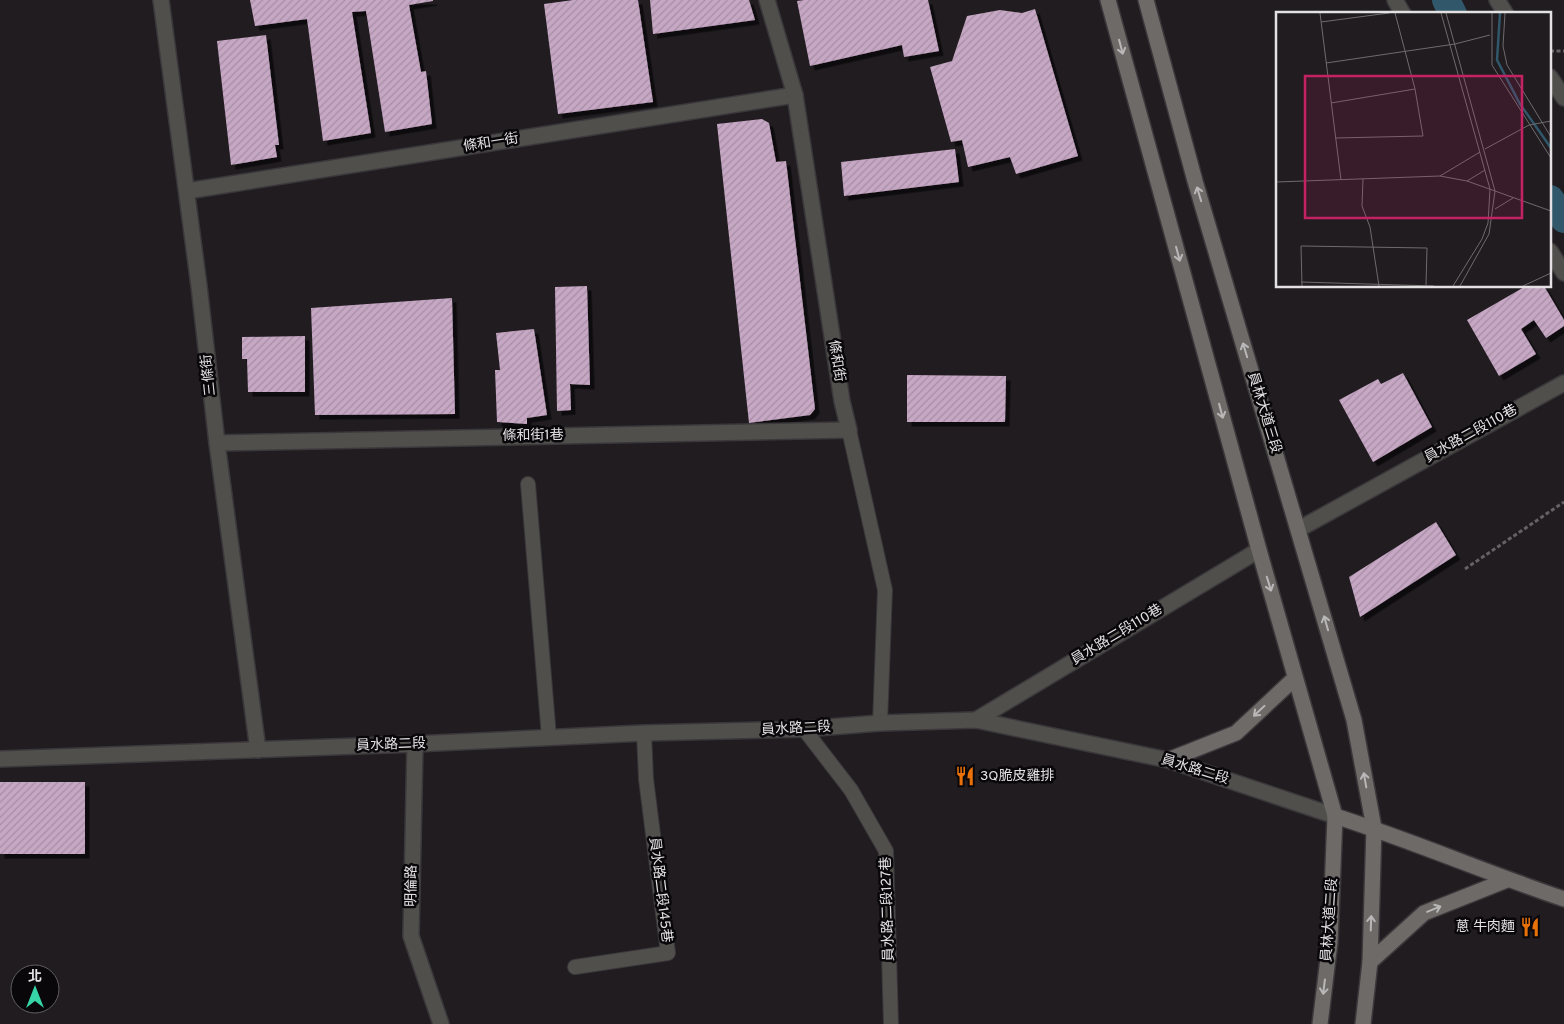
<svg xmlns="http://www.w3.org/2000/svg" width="1564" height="1024" viewBox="0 0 1564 1024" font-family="Overpass,'Noto Sans TC',sans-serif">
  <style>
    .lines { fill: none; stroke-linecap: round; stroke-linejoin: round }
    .canal { stroke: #30576a; stroke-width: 28 }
    .building { fill: url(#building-hatch); filter: url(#shadow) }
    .lane-casing { stroke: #3b383b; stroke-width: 16 }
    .street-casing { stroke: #3b383b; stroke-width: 18 }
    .secondary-casing { stroke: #3b383b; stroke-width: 18 }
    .path { stroke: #656164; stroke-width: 3; stroke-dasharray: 4 2.5; stroke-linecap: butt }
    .lane { stroke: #504f4c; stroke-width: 14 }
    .street { stroke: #504f4c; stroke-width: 15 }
    .secondary { stroke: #6d6a67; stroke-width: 15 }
    .oneway { stroke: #bab7b8 }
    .labels { text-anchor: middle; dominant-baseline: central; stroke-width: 5; stroke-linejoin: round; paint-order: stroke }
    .street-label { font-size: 14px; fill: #e4e1e3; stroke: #090709 }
    .poi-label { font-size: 14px; fill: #e4e1e3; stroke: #090709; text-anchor: start }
    .inset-river { fill: none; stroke: #30576a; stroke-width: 2.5 }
    .inset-road { fill: none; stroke: #6e6b6e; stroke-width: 1 }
    .view { fill: #c42262; fill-opacity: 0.15; stroke: #c42262; stroke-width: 2.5 }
    .inset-edge { fill: none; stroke: #e4e1e3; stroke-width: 2.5 }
  </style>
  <defs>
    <pattern id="building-hatch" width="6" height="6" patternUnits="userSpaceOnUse" patternTransform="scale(1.25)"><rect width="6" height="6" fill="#c6a7c4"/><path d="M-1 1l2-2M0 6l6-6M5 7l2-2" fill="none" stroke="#a68ea4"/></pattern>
    <filter id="shadow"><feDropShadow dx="4.5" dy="4.5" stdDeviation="0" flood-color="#0009"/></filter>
  </defs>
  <rect width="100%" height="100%" fill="#201c20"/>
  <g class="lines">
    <g class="canal">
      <polyline points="1446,0 1453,14"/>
      <polyline points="1550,199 1564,219"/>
    </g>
  </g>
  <g class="building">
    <polygon points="250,0 433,0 433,1 409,5 421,72 426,71 432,124 385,132 366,11 352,12 371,133 323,141 307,19 255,26"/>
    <polygon points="573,0 638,0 653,102 558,114 544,4"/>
    <polygon points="650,0 749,0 755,20 653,34"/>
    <polygon points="804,0 928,0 939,51 904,57 902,45 810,66 797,1"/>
    <polygon points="1035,9 1078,156 1016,174 1010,157 968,167 962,140 951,142 930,67 952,61 967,16 1000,10 1022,13"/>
    <polygon points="266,35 279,145 275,145 277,157 231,165 217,41"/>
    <polygon points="762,119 769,123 776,162 786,161 815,409 810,415 749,423 717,124"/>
    <polygon points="955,149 959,182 844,196 841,162"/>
    <polygon points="587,286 590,385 570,384 571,410 557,411 555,287"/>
    <polygon points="1526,286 1544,286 1564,320 1564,326 1546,338 1534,320 1521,329 1536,354 1499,376 1467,320"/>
    <polygon points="452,298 455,414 315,415 311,308"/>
    <polygon points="534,329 547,415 527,418 527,424 497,422 495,370 500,370 496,333"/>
    <polygon points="305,336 305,392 248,392 247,359 242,359 242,337"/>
    <polygon points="1403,373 1432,427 1373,462 1339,400 1378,379 1381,384"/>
    <polygon points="907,375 1006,376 1005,422 907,422"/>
    <polygon points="1436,522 1456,555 1360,617 1349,577"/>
    <rect x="0" y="782" width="85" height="72"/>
  </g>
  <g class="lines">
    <defs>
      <g id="lane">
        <polyline points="849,430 885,590 880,723"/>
        <polyline points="528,484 549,737"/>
        <polyline points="804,729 851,790 886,851 891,1024"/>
        <polyline points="575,967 668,953 646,779 644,733"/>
      </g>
      <g id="street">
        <polyline points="161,0 199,286 217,443 258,750"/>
        <polyline points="1395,0 1403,14"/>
        <polyline points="1497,0 1506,14"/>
        <polyline points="1550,77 1564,98"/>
        <polyline points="187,191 795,95"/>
        <polyline points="1550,251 1564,273"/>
        <polyline points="217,443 849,430 842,401 795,95 767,0"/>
        <polyline points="1299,529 1564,383"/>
        <polyline points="976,720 1259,550"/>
        <polyline points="415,744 411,936 441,1024"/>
        <polyline points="0,759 415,744 644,733 804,729 880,723 976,720 1168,760 1335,816"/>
      </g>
      <g id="secondary">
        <polyline points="1108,0 1259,550 1335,816 1330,942 1320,1024"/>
        <polyline points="1146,0 1195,181 1354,720 1374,828 1370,962 1363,1024"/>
        <polyline points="1168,760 1236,733 1295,678"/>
        <path d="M1335 816C1413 841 1487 873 1564 899"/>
        <polyline points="1370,962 1424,913 1507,880"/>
      </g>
    </defs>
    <use href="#lane" class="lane-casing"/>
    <use href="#street" class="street-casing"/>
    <use href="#secondary" class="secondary-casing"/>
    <g class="path">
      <polyline points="1550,51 1564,51"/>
      <polyline points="1465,569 1564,502"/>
    </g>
    <use href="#lane" class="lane"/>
    <use href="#street" class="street"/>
    <use href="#secondary" class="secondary"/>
  </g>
  <defs><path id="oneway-shaft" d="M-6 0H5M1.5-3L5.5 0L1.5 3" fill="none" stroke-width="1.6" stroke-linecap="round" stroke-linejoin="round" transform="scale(1.25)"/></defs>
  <g class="oneway">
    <use href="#oneway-shaft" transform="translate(1121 47) rotate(75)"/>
    <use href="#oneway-shaft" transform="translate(1199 194) rotate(-107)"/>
    <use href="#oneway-shaft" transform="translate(1178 254) rotate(75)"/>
    <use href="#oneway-shaft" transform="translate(1245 350) rotate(-107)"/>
    <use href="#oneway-shaft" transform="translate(1221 411) rotate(75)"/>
    <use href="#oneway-shaft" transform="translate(1269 584) rotate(73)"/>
    <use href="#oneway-shaft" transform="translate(1326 623) rotate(-106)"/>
    <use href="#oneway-shaft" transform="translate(1259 711) rotate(137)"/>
    <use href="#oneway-shaft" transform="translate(1365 780) rotate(-100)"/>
    <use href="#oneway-shaft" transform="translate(1434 909) rotate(-22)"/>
    <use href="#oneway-shaft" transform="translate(1371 923) rotate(-88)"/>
    <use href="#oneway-shaft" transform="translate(1324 987) rotate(97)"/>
  </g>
  <defs>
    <symbol id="restaurant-bare" viewBox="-9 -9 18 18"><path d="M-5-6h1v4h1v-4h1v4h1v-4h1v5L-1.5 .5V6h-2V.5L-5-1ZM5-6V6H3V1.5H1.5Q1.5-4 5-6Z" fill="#e8710a" stroke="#090709" stroke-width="2.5" paint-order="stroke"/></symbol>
  </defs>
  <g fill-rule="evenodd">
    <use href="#restaurant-bare" x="951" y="762" width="28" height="28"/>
    <use href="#restaurant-bare" x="1516" y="913" width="28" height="28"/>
  </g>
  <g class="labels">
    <g class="street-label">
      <text transform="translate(491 143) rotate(-9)">條和一街</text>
      <text transform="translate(836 361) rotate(81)">條和街</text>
      <text transform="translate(209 375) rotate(-96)">三條街</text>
      <text transform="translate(1264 413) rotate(73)">員林大道三段</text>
      <text transform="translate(1471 434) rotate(-29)">員水路二段110巷</text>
      <text transform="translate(533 436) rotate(-1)">條和街1巷</text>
      <text transform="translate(1117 635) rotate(-31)">員水路二段110巷</text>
      <text transform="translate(796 729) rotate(-3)">員水路二段</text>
      <text transform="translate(391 745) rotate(-2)">員水路二段</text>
      <text transform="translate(1195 770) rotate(17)">員水路二段</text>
      <text transform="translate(412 886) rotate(-89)">明倫路</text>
      <text transform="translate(660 890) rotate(83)">員水路二段145巷</text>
      <text transform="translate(888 909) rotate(-92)">員水路二段127巷</text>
      <text transform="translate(1330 920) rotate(-86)">員林大道二段</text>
    </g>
    <g class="poi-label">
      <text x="980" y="776">3Q脆皮雞排</text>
      <text x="1515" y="927" text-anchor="end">蔥 牛肉麵</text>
    </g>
  </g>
  <g transform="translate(1276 12)">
    <rect width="275" height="275" fill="#201c20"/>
    <path class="inset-river" d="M224 1 221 48 244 92 275 136"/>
    <path class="inset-road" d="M44 1 65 168M165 1 214 177 212 211 206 227 177 274M170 1 219 179 213 222 184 274M216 1V53L275 146M229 1 227 34 231 53 275 125M45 10 113 1M50 51 179 32 214 23M55 91 139 77M59 126 147 124 139 77 119 1M209 137 253 113 275 109M164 164 204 140M87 167 86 194 94 215 103 274M191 169 209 158M0 170 164 164 191 169 275 199M219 197 237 186M25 270 158 274M26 274 25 234 151 236 150 273M247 274 275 261"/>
    <path class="view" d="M29 64H246V206H29Z"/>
    <rect width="275" height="275" class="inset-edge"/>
  </g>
  <g transform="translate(35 989)"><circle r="24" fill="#090709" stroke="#615e60"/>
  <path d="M0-4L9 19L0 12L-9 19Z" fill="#36d4a7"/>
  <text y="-8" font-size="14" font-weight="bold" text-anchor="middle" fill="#e4e1e3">北</text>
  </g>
</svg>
